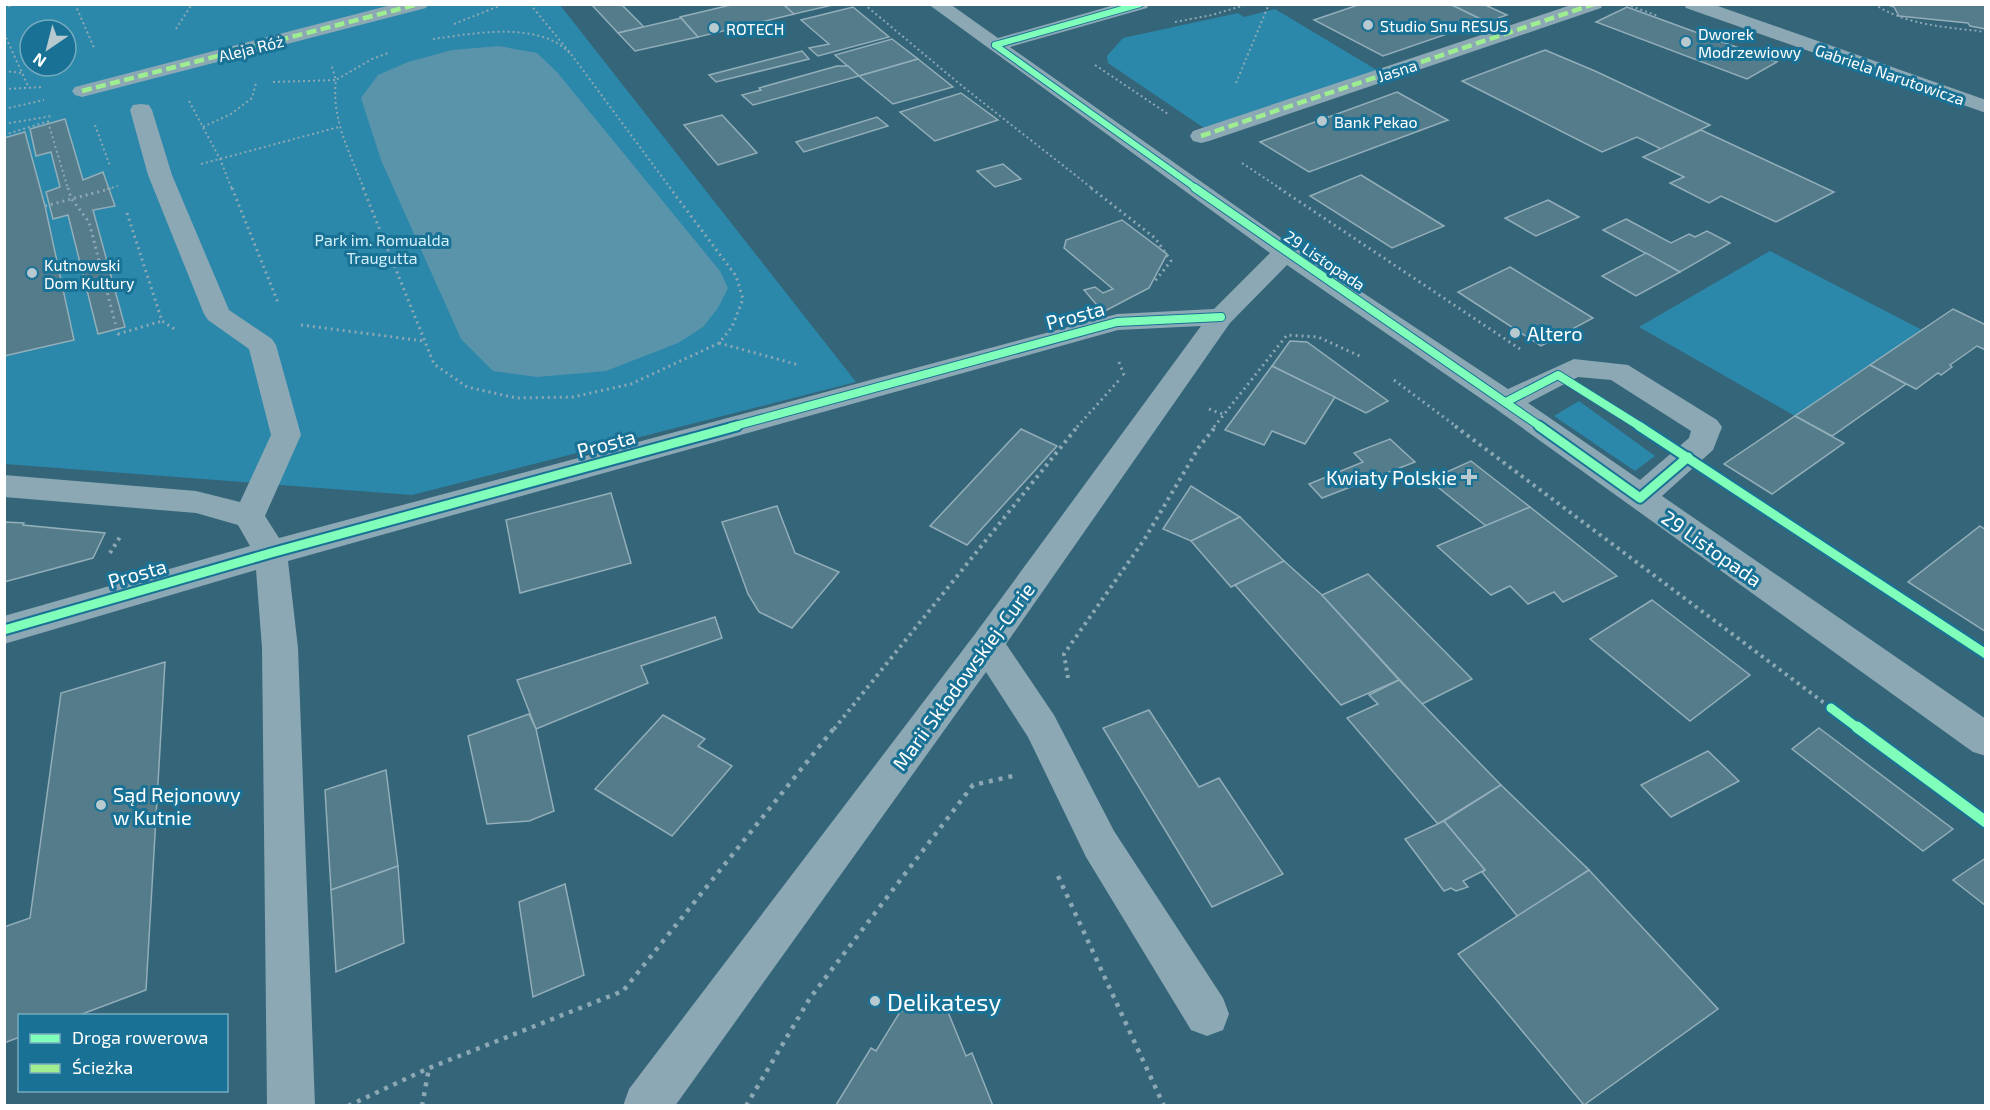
<svg xmlns="http://www.w3.org/2000/svg" width="1990" height="1110" viewBox="0 0 1990 1110" font-family="'Exo 2',sans-serif">
  <style>
    .green { fill: #2b88aa; fill-rule: evenodd }
    .water { fill: #5994ab }
    .building { fill: #557c8b; stroke: #92aeb9; stroke-width: 1.5 }
    .lines { fill: none; stroke-linecap: round; stroke-linejoin: round }
    .path-far3 { stroke: #8ba8b4; stroke-width: 2; stroke-dasharray: 2 3; stroke-linecap: butt }
    .path-far2 { stroke: #8ba8b4; stroke-width: 3; stroke-dasharray: 2 4; stroke-linecap: butt }
    .path-far1 { stroke: #8ba8b4; stroke-width: 4; stroke-dasharray: 3 4.5; stroke-linecap: butt }
    .path { stroke: #8ba8b4; stroke-width: 4.5; stroke-dasharray: 4 6; stroke-linecap: butt }
    .minor { fill: #8ba8b4; fill-rule: evenodd }
    .quiet { stroke: #9fed91; stroke-width: 4.5; stroke-dasharray: 10 4.5; stroke-linecap: butt }
    .cycleway-far3-casing { stroke: #197295; stroke-width: 8 }
    .cycleway-far2-casing { stroke: #197295; stroke-width: 10 }
    .cycleway-far1-casing { stroke: #197295; stroke-width: 13 }
    .cycleway-casing { stroke: #197295; stroke-width: 15 }
    .cycleway-far3 { stroke: #80ffba; stroke-width: 6 }
    .cycleway-far2 { stroke: #80ffba; stroke-width: 8 }
    .cycleway-far1 { stroke: #80ffba; stroke-width: 9 }
    .cycleway { stroke: #80ffba; stroke-width: 11 }
    .poi-dot { fill: #b8c9d0; stroke: #197295; stroke-width: 2 }
    .labels { text-anchor: middle; dominant-baseline: central; stroke-width: 6; stroke-linejoin: round; paint-order: stroke }
    .far-poi-label { font-size: 16px; fill: #fff; stroke: #197295; text-anchor: start }
    .far-street-label { font-size: 16px; fill: #fff; stroke: #197295 }
    .far-park-label { font-size: 16px; fill: #d2f0fb; stroke: #197295 }
    .street-label { font-size: 20px; fill: #fff; stroke: #197295 }
    .poi-label { font-size: 20px; fill: #fff; stroke: #197295; text-anchor: start }
    .near-poi-label { font-size: 24px; fill: #fff; stroke: #197295; text-anchor: start }
  </style>
  <rect width="100%" height="100%" fill="#356579"/>
  <g class="green">
    <path d="M4 5H560L856 382 412 495 5 464ZM30 30H66V66H30Z"/>
    <polygon points="1275,9 1380,72 1207,130 1108,63 1107,56 1123,38 1238,13 1244,17"/>
    <polygon points="1770,251 1922,330 1795,416 1639,327"/>
    <polygon points="1579,401 1655,456 1635,471 1554,416"/>
  </g>
  <polygon class="water" points="499,46 537,53 557,72 720,271 728,288 718,308 703,327 678,343 606,371 537,377 493,371 461,339 381,160 361,98 378,75 408,62 452,50"/>
  <g class="building">
    <polygon points="591,4 621,4 644,27 618,33"/>
    <polygon points="735,4 783,4 794,14 698,37 680,17"/>
    <polygon points="783,4 837,4 794,14"/>
    <polygon points="1361,4 1450,4 1485,21 1383,56 1314,20"/>
    <polygon points="1450,4 1483,4 1507,15 1487,22"/>
    <polygon points="1885,4 1986,4 1986,29 1970,26 1968,23 1899,16 1894,7"/>
    <polygon points="853,7 889,37 818,56 809,48 829,44 801,20"/>
    <polygon points="1627,7 1777,62 1747,79 1596,22"/>
    <polygon points="681,18 698,37 635,51 618,33"/>
    <polygon points="892,39 918,59 859,76 835,55"/>
    <polygon points="1545,50 1595,71 1710,125 1661,149 1637,137 1602,152 1462,81"/>
    <polygon points="802,51 809,59 716,82 709,75"/>
    <polygon points="918,59 953,87 893,104 859,76"/>
    <polygon points="837,66 848,66 859,76 753,105 742,95 761,90 759,88"/>
    <polygon points="1397,92 1448,120 1309,172 1260,142"/>
    <polygon points="961,93 998,120 935,141 900,112"/>
    <polygon points="722,115 749,144 757,153 718,165 684,125"/>
    <polygon points="877,117 888,126 804,152 796,142"/>
    <polygon points="65,119 83,180 103,172 115,206 93,210 125,327 98,334 68,215 53,219 46,192 60,187 51,152 36,156 30,129"/>
    <polygon points="1701,130 1834,192 1776,222 1721,196 1709,203 1670,183 1684,177 1643,157"/>
    <polygon points="25,132 45,206 74,340 4,356 4,138"/>
    <polygon points="1003,164 1021,179 995,187 977,171"/>
    <polygon points="1361,175 1444,226 1392,248 1310,196"/>
    <polygon points="1548,200 1579,217 1536,236 1505,218"/>
    <polygon points="1626,219 1671,243 1689,234 1695,237 1707,231 1730,243 1680,272 1603,230"/>
    <polygon points="1122,220 1167,254 1149,288 1103,312 1084,290 1095,287 1103,293 1113,289 1064,248 1066,240"/>
    <polygon points="1646,253 1680,272 1636,296 1602,276"/>
    <polygon points="1510,267 1593,318 1541,346 1458,292"/>
    <polygon points="1953,309 1986,325 1986,350 1977,346 1950,365 1952,367 1941,375 1938,373 1916,389 1870,365"/>
    <polygon points="1290,341 1307,342 1388,401 1366,413 1272,366"/>
    <polygon points="1870,365 1906,384 1832,436 1795,416"/>
    <polygon points="1272,366 1335,397 1305,444 1272,431 1264,445 1225,430"/>
    <polygon points="1795,416 1844,443 1772,494 1724,464"/>
    <polygon points="1021,429 1057,446 967,545 930,526"/>
    <polygon points="1390,439 1415,462 1322,498 1309,484 1363,462 1354,453"/>
    <polygon points="1471,461 1530,507 1486,526 1429,480"/>
    <polygon points="1191,486 1240,517 1191,541 1163,529"/>
    <polygon points="611,493 631,563 520,593 506,520"/>
    <polygon points="777,506 795,553 839,572 792,628 759,612 748,594 722,522"/>
    <polygon points="1530,507 1617,576 1563,602 1554,592 1528,604 1510,586 1491,595 1437,546"/>
    <polygon points="1240,517 1284,561 1231,587 1191,541"/>
    <polygon points="4,522 24,523 23,525 105,533 93,558 4,582"/>
    <polygon points="1980,526 1986,530 1986,632 1908,582"/>
    <polygon points="1284,561 1322,595 1399,680 1341,705 1235,585"/>
    <polygon points="1368,574 1472,679 1422,704 1322,595"/>
    <polygon points="1652,600 1750,675 1690,721 1590,639"/>
    <polygon points="715,617 722,638 641,666 648,683 536,729 517,680"/>
    <polygon points="165,662 146,990 77,1016 20,1016 20,1037 4,1043 4,927 30,918 61,693"/>
    <polygon points="1399,680 1501,785 1438,824 1347,718 1378,704 1369,695"/>
    <polygon points="1149,710 1199,787 1219,778 1283,874 1212,907 1103,728"/>
    <polygon points="529,714 536,729 554,811 529,821 487,824 468,736"/>
    <polygon points="663,715 705,739 698,746 732,766 672,836 595,789"/>
    <polygon points="1819,728 1953,829 1923,851 1792,749"/>
    <polygon points="1708,751 1739,781 1671,817 1641,785"/>
    <polygon points="386,770 398,866 331,890 325,790"/>
    <polygon points="1501,785 1589,870 1518,917 1482,872 1485,870 1444,821"/>
    <polygon points="1444,821 1485,870 1463,881 1468,887 1456,891 1451,888 1444,891 1405,839"/>
    <polygon points="1986,858 1986,906 1953,880"/>
    <polygon points="398,866 404,943 336,972 331,890"/>
    <polygon points="1589,870 1718,1009 1584,1105 1458,954"/>
    <polygon points="565,884 584,975 533,997 519,902"/>
    <polygon points="928,1004 943,1013 948,1012 966,1056 972,1053 993,1106 836,1105 871,1048 876,1051 900,1012"/>
  </g>
  <g class="lines">
    <g class="path-far3">
      <polyline points="75,4 95,50"/>
      <polyline points="530,4 571,54 671,189"/>
      <polyline points="864,4 962,86 1093,189"/>
      <path d="M1874 4C1908 26 1947 27 1986 32"/>
      <polyline points="1631,6 1658,16"/>
      <polyline points="4,9 13,4"/>
      <polyline points="1175,22 1212,15 1248,4"/>
      <polyline points="454,24 504,4"/>
      <polyline points="176,29 192,4"/>
      <polyline points="4,33 28,86"/>
      <path d="M433 39C470 34 516 25 551 40 559 43 565 49 571 54"/>
      <polyline points="1095,65 1168,114"/>
      <polyline points="4,71 22,73"/>
      <polyline points="273,82 336,80 331,64"/>
      <polyline points="1236,83 1269,4"/>
      <polyline points="4,89 43,87"/>
      <polyline points="189,101 220,159 232,189"/>
      <polyline points="4,109 44,100"/>
      <polyline points="48,122 68,189"/>
      <polyline points="4,124 52,116"/>
      <polyline points="95,125 110,166"/>
      <polyline points="203,127 231,114 252,98 256,83"/>
      <polyline points="4,135 49,121"/>
      <polyline points="1242,163 1281,189"/>
      <polyline points="201,164 339,127"/>
      <polyline points="107,189 118,186"/>
      <path d="M364 189C350 153 331 119 336 80L372 59 388 53"/>
    </g>
    <g class="path-far2">
      <polyline points="68,188 71,198 89,222 118,334 162,321"/>
      <polyline points="232,188 279,305"/>
      <polyline points="363,188 434,364 467,387 516,398 573,397 631,384 719,343 732,327 743,299 736,276 670,188"/>
      <polyline points="1091,188 1155,238 1171,261 1155,281"/>
      <polyline points="1279,188 1520,349"/>
      <polyline points="45,206 113,188"/>
      <polyline points="127,213 162,321 176,330"/>
      <polyline points="301,325 424,341"/>
      <polyline points="719,343 799,365"/>
      <polyline points="1119,362 1124,375 1127,376"/>
      <polyline points="1394,380 1457,427"/>
      <polyline points="1209,409 1225,415"/>
      <polyline points="1077,427 1121,378"/>
      <polyline points="1214,427 1287,335 1318,337 1362,357"/>
    </g>
    <g class="path-far1">
      <polyline points="1455,426 1831,708"/>
      <polyline points="110,553 120,537"/>
      <polyline points="1068,678 1064,654 1144,540 1199,447 1216,426"/>
      <polyline points="834,729 1078,426"/>
    </g>
    <g class="path">
      <polyline points="1058,876 1164,1106"/>
      <polyline points="348,1106 429,1068 623,991 835,727"/>
      <polyline points="422,1106 429,1068"/>
      <polyline points="746,1106 810,998 973,785 1013,776"/>
    </g>
    <g class="minor">
      <polygon points="395,4 428,4 426,8 82,97 75,95 72,91 75,87"/>
      <path d="M928 4H950L998 38 1118 4H1149L1147 8 1010 47 1294 247 1508 389 1574 359 1628 365 1717 420 1722 427 1713 450 1662 496 1986 719V756L1973 752 1496 409 1287 265 1230 323 1006 644 1054 715 1114 831 1223 998 1229 1014 1223 1030 1207 1036 1191 1030 1086 857 1028 737 986 672 675 1106H623L629 1089 975 634 1201 326 1118 330 288 561 298 648 315 1106H267L262 648 256 570 4 644V616L250 546 238 525 196 513 4 497V475L196 491 240 502 271 435 249 349 208 320 204 314 148 175 130 110 133 105 141 104 149 105 152 110 172 175 229 310 272 339 276 345 301 435 265 516 279 538 1117 314 1214 309 1270 253ZM1578 377 1611 380 1691 431 1689 438 1640 480 1528 403Z"/>
      <polygon points="1574,4 1603,4 1601,8 1209,141 1201,143 1193,141 1190,136 1193,131"/>
      <polygon points="1684,4 1712,4 1986,100 1986,113 1686,8"/>
    </g>
    <g class="quiet">
      <polyline points="82,91 419,4"/>
      <polyline points="1201,136 1594,4"/>
    </g>
    <defs>
      <g id="cycleway-far3">
        <polyline points="995,45 1197,189"/>
        <polyline points="995,45 1140,4"/>
      </g>
      <g id="cycleway-far2">
        <polyline points="1195,188 1541,427"/>
        <polyline points="1506,402 1558,375 1641,427"/>
        <polyline points="731,427 1117,322 1221,317"/>
      </g>
      <g id="cycleway-far1">
        <polyline points="1539,426 1640,498 1688,457"/>
        <polyline points="1639,426 1986,654"/>
        <polyline points="4,630 271,553 737,426"/>
        <polyline points="1831,708 1859,729"/>
      </g>
      <polyline id="cycleway" points="1857,727 1986,822"/>
    </defs>
    <use href="#cycleway-far3" class="cycleway-far3-casing"/>
    <use href="#cycleway-far2" class="cycleway-far2-casing"/>
    <use href="#cycleway-far1" class="cycleway-far1-casing"/>
    <use href="#cycleway" class="cycleway-casing"/>
    <use href="#cycleway-far3" class="cycleway-far3"/>
    <use href="#cycleway-far2" class="cycleway-far2"/>
    <use href="#cycleway-far1" class="cycleway-far1"/>
    <use href="#cycleway" class="cycleway"/>
  </g>
  <g class="poi-dot">
    <circle cx="1368" cy="25" r="6"/>
    <circle cx="714" cy="28" r="6"/>
    <circle cx="1686" cy="42" r="6"/>
    <circle cx="1322" cy="121" r="6"/>
    <circle cx="32" cy="273" r="6"/>
    <circle cx="1515" cy="333" r="6"/>
    <path d="M1466 468h6v6h6v6h-6v6h-6v-6h-6v-6h6z"/>
    <circle cx="101" cy="805" r="6"/>
    <circle cx="875" cy="1001" r="6"/>
  </g>
  <g class="labels">
    <g class="far-poi-label">
      <text x="1380" y="25">Studio Snu RESUS</text>
      <text x="726" y="28">ROTECH</text>
      <text x="1698" y="33">Dworek<tspan x="1698" dy="18">Modrzewiowy</tspan></text>
      <text x="1334" y="121">Bank Pekao</text>
      <text x="44" y="264">Kutnowski<tspan x="44" dy="18">Dom Kultury</tspan></text>
    </g>
    <g class="far-street-label">
      <text transform="translate(251 48) rotate(-14)">Aleja Róż</text>
      <text transform="translate(1397 70) rotate(-18)">Jasna</text>
      <text transform="translate(1890 74) rotate(19)">Gabriela Narutowicza</text>
      <text transform="translate(1325 260) rotate(34)">29 Listopada</text>
    </g>
    <g class="far-park-label">
      <text x="382" y="239">Park im. Romualda<tspan x="382" dy="18">Traugutta</tspan></text>
    </g>
    <g class="street-label">
      <text transform="translate(1075 315) rotate(-15)">Prosta</text>
      <text transform="translate(606 443) rotate(-15)">Prosta</text>
      <text transform="translate(1712 548) rotate(35)">29 Listopada</text>
      <text transform="translate(137 573) rotate(-16)">Prosta</text>
      <text transform="translate(963 676) rotate(-54)">Marii Skłodowskiej-Curie</text>
    </g>
    <g class="poi-label">
      <text x="1527" y="333">Altero</text>
      <text x="1457" y="477" text-anchor="end">Kwiaty Polskie</text>
      <text x="113" y="794">Sąd Rejonowy<tspan x="113" dy="23">w Kutnie</tspan></text>
    </g>
    <g class="near-poi-label">
      <text x="887" y="1001">Delikatesy</text>
    </g>
  </g>
  <rect width="1990" height="1110" fill="none" stroke="#ffffff" stroke-width="12"/>
  <rect x="18" y="1014" width="210" height="78" fill="#197295" stroke="#75aabf" stroke-width="1.5"/>
  <rect x="30" y="1034" width="30" height="9" fill="#80ffba" stroke="#75aabf" stroke-width="1.5"/>
  <text x="72" y="1044" font-size="18" fill="#ffffff">Droga rowerowa</text>
  <rect x="30" y="1064" width="30" height="9" fill="#9fed91" stroke="#75aabf" stroke-width="1.5"/>
  <text x="72" y="1074" font-size="18" fill="#ffffff">Ścieżka</text>
  <g transform="translate(48 48) rotate(215)"><circle r="28" fill="#197295" stroke="#75aabf" stroke-width="1.5"/>
  <path d="M0-4.5L10 22L0 15L-10 22Z" fill="#b8c9d0"/>
  <text y="-9" font-size="16" font-weight="bold" text-anchor="middle" fill="#ffffff">N</text>
  </g>
</svg>
